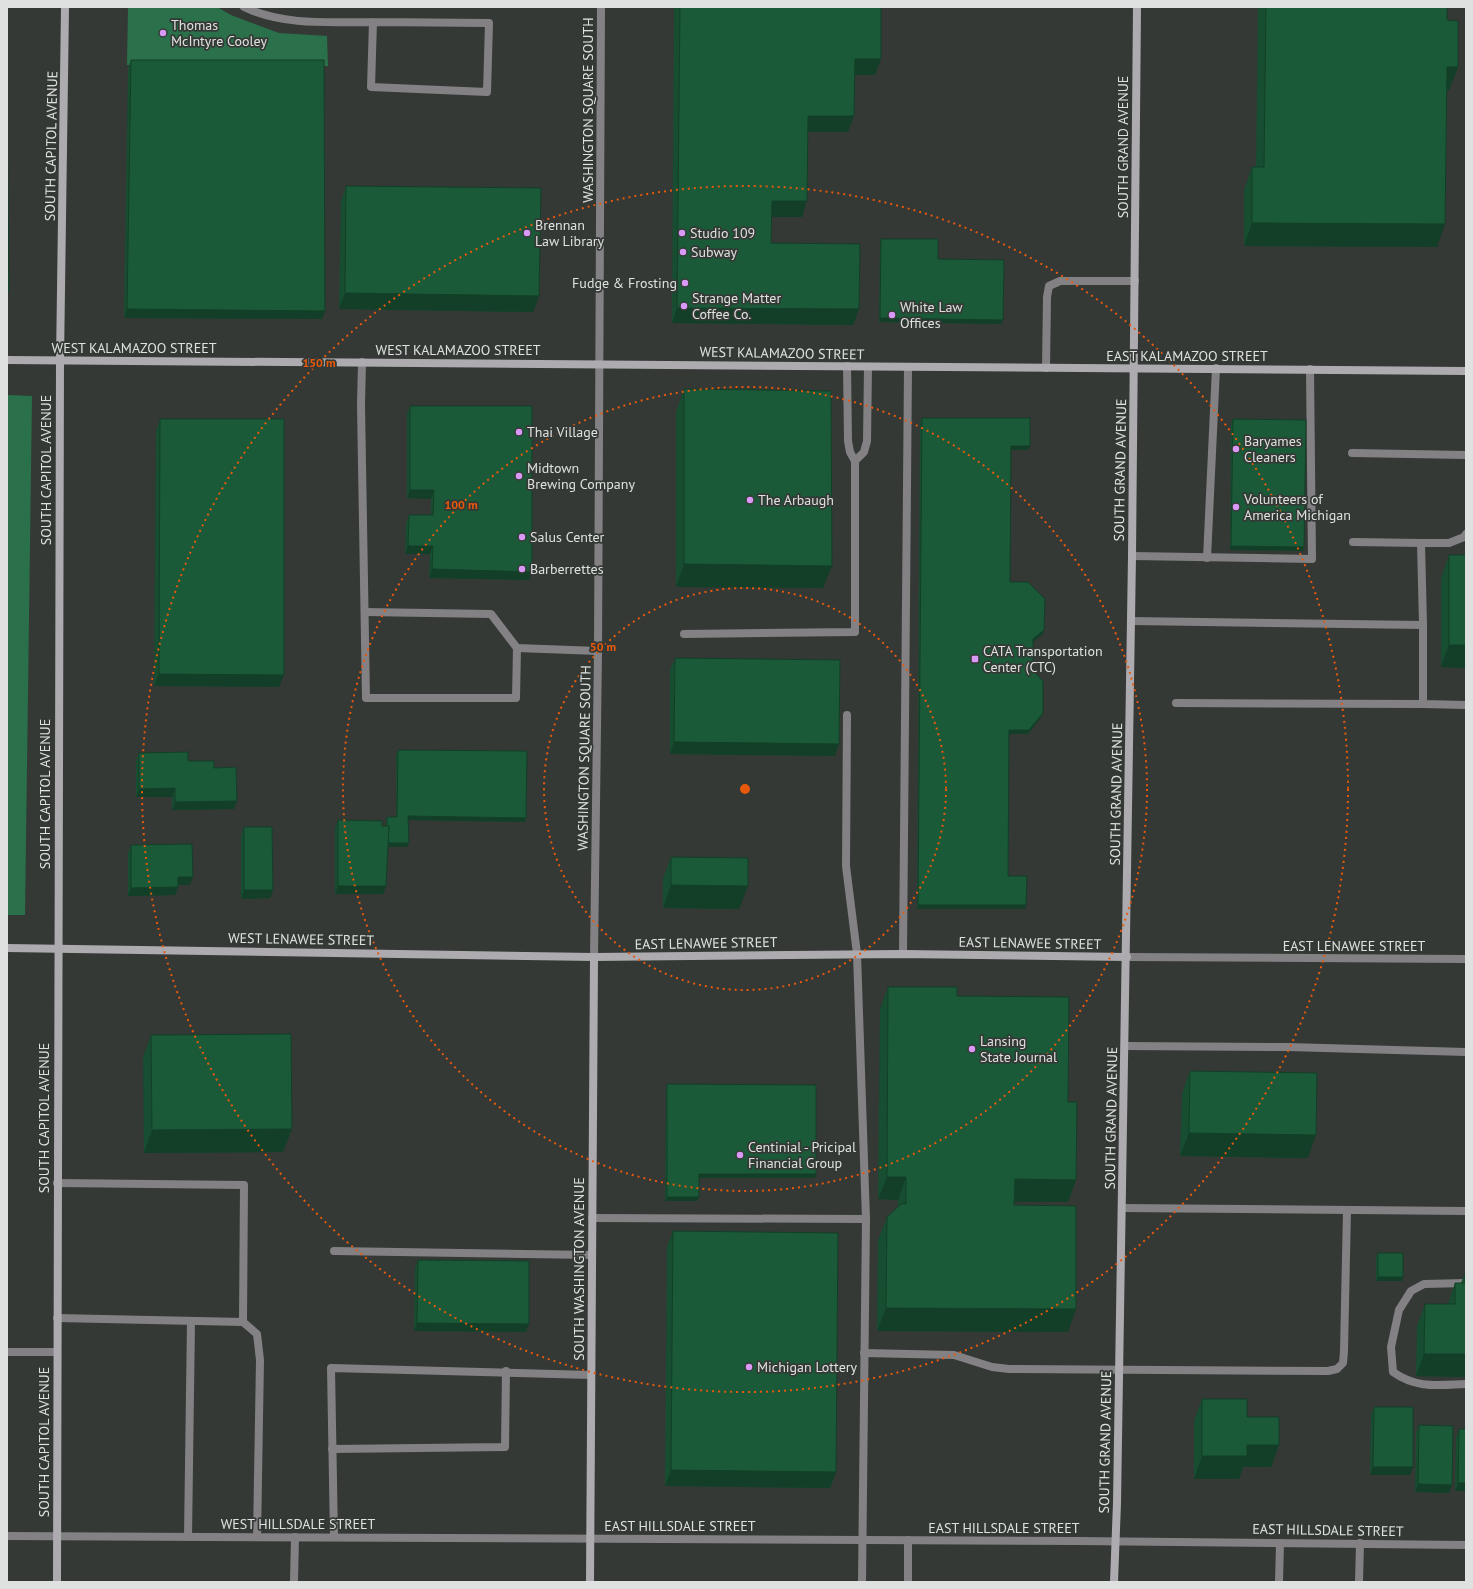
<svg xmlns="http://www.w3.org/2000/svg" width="1473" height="1589" viewBox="0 0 1473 1589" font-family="'PT Sans',sans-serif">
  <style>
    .green { fill: #2a704a }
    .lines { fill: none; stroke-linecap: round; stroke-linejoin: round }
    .lane { stroke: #838184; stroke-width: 8 }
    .street { stroke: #838184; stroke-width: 8 }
    .secondary { stroke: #adabaf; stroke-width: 8 }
    .wall { fill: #174d31 }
    .shaded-wall { fill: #133f28 }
    .building { fill: #1b5a39; stroke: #133f28 }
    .ring { fill: none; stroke: #e8590c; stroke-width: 2; stroke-dasharray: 2 4 }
    .poi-dot { fill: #d99af7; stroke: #343935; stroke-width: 1.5 }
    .labels { text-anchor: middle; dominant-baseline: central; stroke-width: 3.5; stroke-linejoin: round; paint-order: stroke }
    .poi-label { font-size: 14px; fill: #dee1df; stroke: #343935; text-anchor: start }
    .street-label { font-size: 14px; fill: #dee1df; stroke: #343935 }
    .centre { fill: #e8590c; stroke: #343935; stroke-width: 2 }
    .ring-label { font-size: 12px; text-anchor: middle; font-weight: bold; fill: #e8590c; stroke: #343935; stroke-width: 3.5; stroke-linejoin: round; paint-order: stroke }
  </style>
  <rect width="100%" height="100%" fill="#343935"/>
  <g class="green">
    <polygon points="128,7 217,7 231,15 279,33 327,36 328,66 127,65"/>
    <polygon points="7,395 32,396 25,915 7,915"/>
  </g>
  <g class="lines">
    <g class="lane">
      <path d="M244 7C283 26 331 22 373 22 412 22 451 23 489 23L487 92 371 87 373 22"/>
      <polyline points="362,362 361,405 366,698 516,698 517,648"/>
      <polyline points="1046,368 1047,297 1049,286 1060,281 1135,281"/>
      <polyline points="1352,453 1466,455"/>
      <polyline points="855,461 864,452 867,441 868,367"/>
      <polyline points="1353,542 1421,543"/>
      <polyline points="1132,556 1312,559 1310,369"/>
      <polyline points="1207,558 1216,368"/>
      <polyline points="365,612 491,614 517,648 598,651"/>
      <polyline points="1131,621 1423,625 1423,704 1466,705"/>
      <polyline points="1423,625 1421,543 1449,543 1464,537 1466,534"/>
      <polyline points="684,634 855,632 855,461 850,452 848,441 847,366"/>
      <polyline points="1176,703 1423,704"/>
      <polyline points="847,715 846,866 857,954 866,1219"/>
      <polyline points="903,954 908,367"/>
      <polyline points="1125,1046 1288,1047 1466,1052"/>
      <polyline points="57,1183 244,1185 243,1322 57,1318"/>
      <polyline points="1122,1208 1466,1211"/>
      <polyline points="592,1218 866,1219 862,1582"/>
      <polyline points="334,1251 592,1255"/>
      <path d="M1466 1283 1424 1284 1411 1291 1399 1310 1391 1347 1393 1372C1417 1389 1438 1385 1466 1384"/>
      <polyline points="243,1322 257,1334 260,1360 257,1537"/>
      <polyline points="7,1352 57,1352"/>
      <polyline points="864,1353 954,1355 992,1367 1009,1369 1328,1371 1337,1369 1343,1363 1344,1351 1347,1210"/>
      <polyline points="332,1449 505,1447 506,1371"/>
      <polyline points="188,1537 191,1321"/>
      <polyline points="334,1537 331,1368 591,1375"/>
      <polyline points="908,1540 908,1582"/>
      <polyline points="294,1582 295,1537"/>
      <polyline points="1279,1582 1280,1543"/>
      <polyline points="1359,1582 1360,1543"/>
    </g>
    <g class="street">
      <polyline points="594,957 598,651 601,7"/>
      <polyline points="1127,957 1466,959"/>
      <polyline points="7,1536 1078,1541 1466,1545"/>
    </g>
    <g class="secondary">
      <polyline points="7,360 1466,371"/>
      <polyline points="7,948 594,957 903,954 1127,957"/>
      <polyline points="57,1582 60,360 65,7"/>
      <polyline points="590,1582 594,957"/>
      <polyline points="1114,1582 1117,1503 1132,556 1137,7"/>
    </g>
  </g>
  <g class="wall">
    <polygon points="674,7 881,7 875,75 855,75 848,132 808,132 802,217 771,217 771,243 859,309 853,325 672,323"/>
    <polygon points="1258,7 1447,7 1447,20 1458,67 1449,90 1447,90 1437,247 1244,246 1244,190 1252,167 1256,167"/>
    <polygon points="131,60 325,311 322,319 124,318 128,69"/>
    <polygon points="346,186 539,296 533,312 339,309 341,201"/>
    <polygon points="881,239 938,259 1003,320 1001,324 879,322 880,243"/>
    <polygon points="684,389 823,588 676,587 676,412"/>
    <polygon points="410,406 529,580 429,578 430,554 405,554 406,524 409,515 431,515 431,499 407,498 407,414"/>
    <polygon points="922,418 1030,446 1028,450 1011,450 1010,582 1043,634 1033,642 1033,670 1041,717 1028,734 1009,734 1008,876 1025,909 917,909 920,422"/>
    <polygon points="160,419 279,687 154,686 156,431"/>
    <polygon points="1233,419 1303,551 1230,550 1231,423"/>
    <polygon points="1449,555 1466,668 1441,667 1441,578"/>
    <polygon points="675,658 835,756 670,754 670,670"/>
    <polygon points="398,750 525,822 408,820 407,847 388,847 383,894 335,894 335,828 338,820 382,826 386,826 386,821 387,817 396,817 396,755"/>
    <polygon points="139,753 188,761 214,768 234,809 172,810 172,797 136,797 136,761"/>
    <polygon points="244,827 273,890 270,898 241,899 241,836"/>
    <polygon points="131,845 190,885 178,885 178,887 175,895 128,896 128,853"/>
    <polygon points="671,857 739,909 663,908 663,879"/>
    <polygon points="888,987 957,996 1068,1102 1076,1180 1068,1202 1014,1202 1014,1205 1068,1332 877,1331 878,1240 887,1217 898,1207 898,1200 878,1199 880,1009"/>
    <polygon points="151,1035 283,1152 144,1153 143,1057"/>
    <polygon points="1190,1071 1308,1158 1180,1156 1182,1094"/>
    <polygon points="667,1084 815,1178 699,1178 699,1197 697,1201 665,1201 666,1088"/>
    <polygon points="673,1231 836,1472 830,1488 665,1486 667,1247"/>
    <polygon points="1378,1253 1403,1277 1402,1281 1376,1281 1376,1257"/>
    <polygon points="418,1260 526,1332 414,1331 415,1268"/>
    <polygon points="1465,1273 1466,1377 1416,1376 1417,1326 1425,1304 1448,1304 1455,1283 1461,1283"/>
    <polygon points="1202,1399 1279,1445 1271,1467 1243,1467 1239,1479 1194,1479 1194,1421"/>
    <polygon points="1374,1407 1413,1467 1410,1475 1370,1475 1371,1415"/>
    <polygon points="1419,1425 1449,1493 1415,1492 1416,1433"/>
    <polygon points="1459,1429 1466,1429 1466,1491 1455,1491 1456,1438"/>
  </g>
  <g class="shaded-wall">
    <polygon points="855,59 881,59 875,75 849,75"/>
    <polygon points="1447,67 1458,67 1449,90 1439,90"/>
    <polygon points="808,116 854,116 848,132 803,132"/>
    <polygon points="772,201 807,201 802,217 766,217"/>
    <polygon points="1252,223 1445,224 1437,247 1244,246"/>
    <polygon points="345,293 539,296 533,312 339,309"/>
    <polygon points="677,308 859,309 853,325 672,323"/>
    <polygon points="127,309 325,311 322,319 124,318"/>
    <polygon points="880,318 1003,320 1001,324 879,322"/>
    <polygon points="1011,446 1030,446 1028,450 1010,450"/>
    <polygon points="410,490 434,490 431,499 407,498"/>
    <polygon points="408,546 433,546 430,554 405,554"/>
    <polygon points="1231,546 1304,547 1303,551 1230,550"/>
    <polygon points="684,564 832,566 823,588 676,587"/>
    <polygon points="432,569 532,572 529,580 429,578"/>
    <polygon points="1044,630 1043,634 1032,643 1033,639"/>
    <polygon points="1449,645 1466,645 1466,668 1441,667"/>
    <polygon points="159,674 284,675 279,687 154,686"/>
    <polygon points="1043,713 1041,717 1028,734 1008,734 1009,730"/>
    <polygon points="674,742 839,744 835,756 670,754"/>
    <polygon points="175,788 172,797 136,797 139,789"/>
    <polygon points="237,801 234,809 172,810 175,802"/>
    <polygon points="408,816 526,818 525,822 407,820"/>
    <polygon points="387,843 409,843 407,847 386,847"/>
    <polygon points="178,877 193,877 190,885 175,885"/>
    <polygon points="671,885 748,886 739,909 663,908"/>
    <polygon points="338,886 386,886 383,894 335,894"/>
    <polygon points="178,887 175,895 128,896 131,888"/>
    <polygon points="244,890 273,890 270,898 241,899"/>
    <polygon points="918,905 1026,905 1025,909 917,909"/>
    <polygon points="292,1129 283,1152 144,1153 152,1130"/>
    <polygon points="1189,1133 1316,1135 1308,1158 1180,1156"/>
    <polygon points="699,1174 816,1174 815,1178 697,1178"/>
    <polygon points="887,1177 906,1177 898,1200 878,1199"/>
    <polygon points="1015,1179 1076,1180 1068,1202 1006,1202"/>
    <polygon points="667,1197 699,1197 697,1201 665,1201"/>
    <polygon points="1378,1277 1403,1277 1402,1281 1376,1281"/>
    <polygon points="886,1308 1076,1309 1068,1332 877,1331"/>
    <polygon points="417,1323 529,1324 526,1332 414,1331"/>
    <polygon points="1424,1354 1466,1354 1466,1377 1416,1376"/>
    <polygon points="1247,1445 1279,1445 1271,1467 1243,1467 1239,1479 1194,1479 1202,1456"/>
    <polygon points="1373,1467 1413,1467 1410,1475 1370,1475"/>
    <polygon points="671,1470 836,1472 830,1488 665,1486"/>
    <polygon points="1458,1483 1466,1483 1466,1491 1455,1491"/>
    <polygon points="1418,1484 1452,1485 1449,1493 1415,1492"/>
  </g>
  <g class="building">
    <polygon points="680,7 881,7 881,59 855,59 854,116 808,116 807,201 772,201 771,243 860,244 859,309 677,308"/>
    <polygon points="1266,7 1447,7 1447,20 1458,21 1458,67 1447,67 1445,224 1252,223 1252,167 1264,167"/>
    <polygon points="131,60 324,60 325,311 127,309"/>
    <polygon points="7,99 9,292 7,292"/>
    <polygon points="346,186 541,188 539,296 345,293"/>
    <polygon points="881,239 938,239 938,259 1004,260 1003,320 880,318"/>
    <polygon points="684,389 831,391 832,566 684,564"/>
    <polygon points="410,406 532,406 532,572 432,569 433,546 408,546 409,515 433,515 434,490 410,490"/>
    <polygon points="922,418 1030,418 1030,446 1011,446 1010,582 1028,582 1045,599 1044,630 1033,639 1033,670 1043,681 1043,713 1029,730 1009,730 1008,876 1027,876 1026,905 918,905"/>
    <polygon points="160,419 284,419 284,675 159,674"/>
    <polygon points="1233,419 1306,420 1304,547 1231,546"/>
    <rect x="1449" y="555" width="17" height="90"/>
    <polygon points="675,658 840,660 839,744 674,742"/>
    <polygon points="398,750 527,751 526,818 408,816 409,843 388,843 389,826 387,826 387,817 397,817"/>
    <polygon points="188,752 188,761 214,761 214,768 236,767 237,801 175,802 175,788 139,789 139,753"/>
    <polygon points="338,820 382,821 382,826 389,826 386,886 338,886"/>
    <polygon points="244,827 272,827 273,890 244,890"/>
    <polygon points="192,844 193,877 178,877 178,887 131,888 131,845"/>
    <polygon points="671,857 748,858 748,886 671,885"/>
    <polygon points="888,987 957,987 957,996 1069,997 1068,1102 1077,1102 1076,1180 1015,1179 1014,1205 1076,1206 1076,1309 886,1308 887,1217 901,1204 906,1204 906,1177 887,1177"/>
    <polygon points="291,1034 292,1129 152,1130 151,1035"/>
    <polygon points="1190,1071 1317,1073 1316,1135 1189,1133"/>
    <polygon points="667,1084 816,1085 816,1174 699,1174 699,1197 667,1197"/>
    <polygon points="673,1231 838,1233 836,1472 671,1470"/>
    <rect x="1378" y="1253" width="25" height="24"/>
    <polygon points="418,1260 529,1261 529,1324 417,1323"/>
    <polygon points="1465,1273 1466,1273 1466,1354 1424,1354 1425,1304 1455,1304 1455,1283 1465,1283"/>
    <polygon points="1202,1399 1247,1399 1247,1417 1279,1417 1279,1445 1247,1445 1247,1456 1202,1456"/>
    <polygon points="1374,1407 1413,1407 1413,1467 1373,1467"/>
    <polygon points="1419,1425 1453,1426 1452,1485 1418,1484"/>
    <polygon points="1459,1429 1466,1429 1466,1483 1458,1483"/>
  </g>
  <g class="ring">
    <circle cx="745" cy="789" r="201"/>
    <circle cx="745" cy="789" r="402"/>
    <circle cx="745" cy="789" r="603"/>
  </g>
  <g class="poi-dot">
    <circle cx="163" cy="33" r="4"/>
    <circle cx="527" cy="233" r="4"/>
    <circle cx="682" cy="233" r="4"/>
    <circle cx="683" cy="252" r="4"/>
    <circle cx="685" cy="283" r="4"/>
    <circle cx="684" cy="306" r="4"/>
    <circle cx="892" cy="315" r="4"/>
    <circle cx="519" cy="432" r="4"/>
    <circle cx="1236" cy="449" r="4"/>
    <circle cx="519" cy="476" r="4"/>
    <circle cx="750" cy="500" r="4"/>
    <circle cx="1236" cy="507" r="4"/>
    <circle cx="522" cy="537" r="4"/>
    <circle cx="522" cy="569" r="4"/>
    <rect x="971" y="655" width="8" height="8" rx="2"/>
    <circle cx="972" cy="1049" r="4"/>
    <circle cx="740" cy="1155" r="4"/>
    <circle cx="749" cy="1367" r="4"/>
  </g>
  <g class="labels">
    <g class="poi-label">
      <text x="171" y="25">Thomas<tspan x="171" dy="16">McIntyre Cooley</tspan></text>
      <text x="535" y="225">Brennan<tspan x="535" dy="16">Law Library</tspan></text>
      <text x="690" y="233">Studio 109</text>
      <text x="691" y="252">Subway</text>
      <text x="677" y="283" text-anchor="end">Fudge &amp; Frosting</text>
      <text x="692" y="298">Strange Matter<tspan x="692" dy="16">Coffee Co.</tspan></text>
      <text x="900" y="307">White Law<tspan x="900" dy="16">Offices</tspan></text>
      <text x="527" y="432">Thai Village</text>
      <text x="1244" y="441">Baryames<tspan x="1244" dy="16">Cleaners</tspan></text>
      <text x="527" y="468">Midtown<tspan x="527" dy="16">Brewing Company</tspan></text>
      <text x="1244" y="499">Volunteers of<tspan x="1244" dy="16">America Michigan</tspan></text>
      <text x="758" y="500">The Arbaugh</text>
      <text x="530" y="537">Salus Center</text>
      <text x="530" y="569">Barberrettes</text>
      <text x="983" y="651">CATA Transportation<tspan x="983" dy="16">Center (CTC)</tspan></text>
      <text x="980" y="1041">Lansing<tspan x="980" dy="16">State Journal</tspan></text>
      <text x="748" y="1147">Centinial - Pricipal<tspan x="748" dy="16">Financial Group</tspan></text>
      <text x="757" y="1367">Michigan Lottery</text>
    </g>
    <g class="street-label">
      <text transform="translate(588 110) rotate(-90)">WASHINGTON SQUARE SOUTH</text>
      <text transform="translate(51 146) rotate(-89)">SOUTH CAPITOL AVENUE</text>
      <text transform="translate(1123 147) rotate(-90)">SOUTH GRAND AVENUE</text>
      <text x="134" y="348">WEST KALAMAZOO STREET</text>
      <text x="458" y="350">WEST KALAMAZOO STREET</text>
      <text transform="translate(782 353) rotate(1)">WEST KALAMAZOO STREET</text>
      <text x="1187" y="356">EAST KALAMAZOO STREET</text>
      <text transform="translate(46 470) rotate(-90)">SOUTH CAPITOL AVENUE</text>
      <text transform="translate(1120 470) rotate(-89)">SOUTH GRAND AVENUE</text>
      <text transform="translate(584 758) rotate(-89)">WASHINGTON SQUARE SOUTH</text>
      <text transform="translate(45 794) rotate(-90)">SOUTH CAPITOL AVENUE</text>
      <text transform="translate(1116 794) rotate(-89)">SOUTH GRAND AVENUE</text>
      <text transform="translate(301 939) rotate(1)">WEST LENAWEE STREET</text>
      <text transform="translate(706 943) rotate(-1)">EAST LENAWEE STREET</text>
      <text transform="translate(1030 943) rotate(1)">EAST LENAWEE STREET</text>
      <text x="1354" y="946">EAST LENAWEE STREET</text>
      <text transform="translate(44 1118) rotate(-90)">SOUTH CAPITOL AVENUE</text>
      <text transform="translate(1111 1118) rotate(-89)">SOUTH GRAND AVENUE</text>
      <text transform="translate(579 1269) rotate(-90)">SOUTH WASHINGTON AVENUE</text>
      <text transform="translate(44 1442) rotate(-90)">SOUTH CAPITOL AVENUE</text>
      <text transform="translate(1105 1442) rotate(-89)">SOUTH GRAND AVENUE</text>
      <text x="298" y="1524">WEST HILLSDALE STREET</text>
      <text x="680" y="1526">EAST HILLSDALE STREET</text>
      <text x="1004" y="1528">EAST HILLSDALE STREET</text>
      <text transform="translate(1328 1530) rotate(1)">EAST HILLSDALE STREET</text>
    </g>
  </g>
  <circle cx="745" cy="789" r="6" class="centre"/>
  <g class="ring-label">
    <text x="319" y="367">150 m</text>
    <text x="461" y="509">100 m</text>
    <text x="603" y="651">50 m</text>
  </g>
  <rect width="1473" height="1589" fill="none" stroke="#dee1df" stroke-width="16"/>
</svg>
